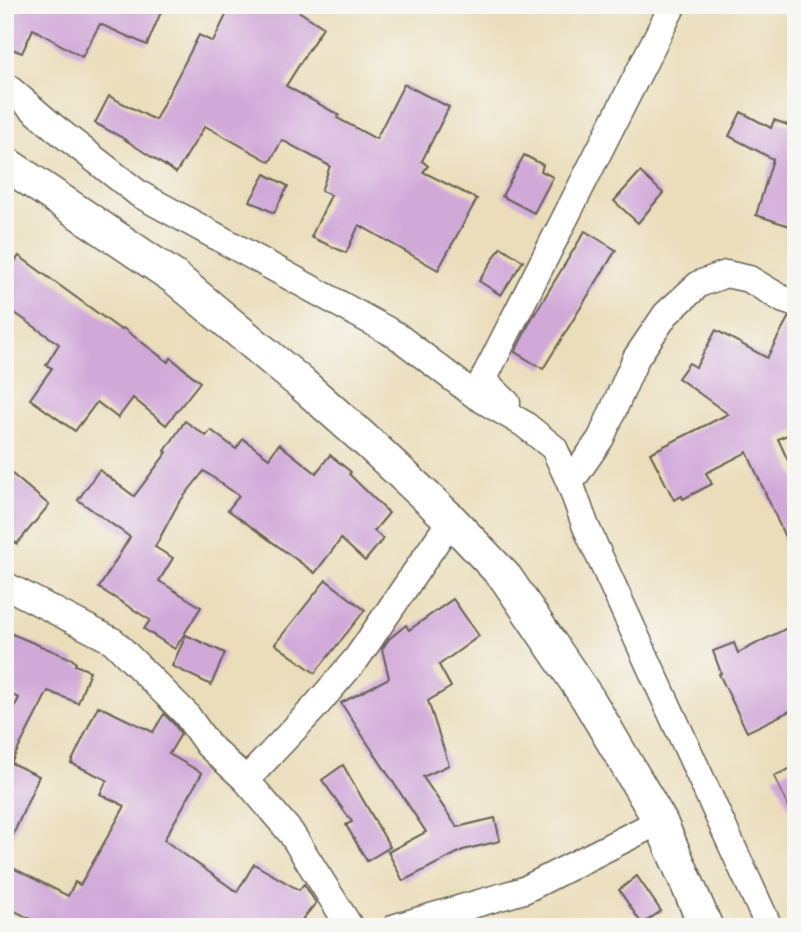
<svg xmlns="http://www.w3.org/2000/svg" width="801" height="932" viewBox="0 0 801 932" font-family="'Sorts Mill Goudy',serif">
  <style>
    .building { fill: #d1a9d9 }
    .lines { fill: none; stroke-linecap: round; stroke-linejoin: round }
    .minor-casing { stroke: #646053; stroke-width: 29 }
    .major-casing { stroke: #646053; stroke-width: 36 }
    .minor { stroke: #fff; stroke-width: 26 }
    .major { stroke: #fff; stroke-width: 33 }
  </style>
  <rect width="100%" height="100%" fill="#f6f6f2"/>
  <filter id="ink" filterUnits="userSpaceOnUse"><feTurbulence type="fractalNoise" baseFrequency=".0143" numOctaves="2"/><feDisplacementMap in="SourceGraphic" scale="14" xChannelSelector="R" yChannelSelector="G"/><feConvolveMatrix kernelMatrix="1 2 1 2 8 2 1 2 1" color-interpolation-filters="sRGB"/></filter>
  <filter id="wash" filterUnits="userSpaceOnUse"><feTurbulence type="fractalNoise" baseFrequency=".00686" numOctaves="4" result="noise"/><feDisplacementMap in="SourceGraphic" scale="28" xChannelSelector="R" yChannelSelector="G"/><feGaussianBlur stdDeviation="1.57" result="paint"/><feColorMatrix in="noise" values="0 0 0 0 0 0 0 0 0 0 0 0 0 0 0 0 0 1.4 0 .05"/><feComposite in="paint" operator="in"/></filter>
  <g filter="url(#wash)">
    <rect width="100%" height="100%" fill="#ebddba"/>
    <g id="blocks">
      <g class="building">
        <polygon points="5,5 164,5 147,45 100,24 82,57 33,29 22,53 5,46"/>
        <polygon points="231,5 289,5 323,27 286,86 339,115 337,118 376,139 404,84 449,107 422,161 428,166 423,172 477,199 438,270 359,225 346,253 311,237 331,195 321,191 330,166 282,140 270,162 205,126 176,173 121,137 95,123 109,96 155,120 199,35 213,42"/>
        <polygon points="741,112 771,128 774,120 796,128 796,228 756,215 773,159 729,136"/>
        <polygon points="524,155 543,165 541,171 553,177 534,213 502,196"/>
        <polygon points="640,172 663,193 638,223 614,201"/>
        <polygon points="265,174 288,186 274,213 250,201"/>
        <polygon points="585,231 616,250 543,369 515,352 531,320"/>
        <polygon points="501,247 523,261 501,295 479,281"/>
        <polygon points="19,256 121,330 123,328 168,362 171,358 200,382 166,425 133,398 118,418 97,402 75,431 30,399 52,368 46,365 59,344 5,306 5,274"/>
        <polygon points="788,318 796,319 796,431 778,439 796,478 796,562 747,452 706,473 712,484 683,499 682,496 674,500 650,453 728,414 678,378 689,363 696,367 716,330 767,358"/>
        <polygon points="185,421 206,436 211,430 236,449 243,439 269,458 279,444 316,473 330,455 351,472 349,474 389,513 374,531 383,539 365,561 341,539 315,573 228,510 239,496 204,471 178,504 155,547 173,558 159,581 201,607 175,649 144,629 150,620 99,588 130,537 78,500 99,470 134,496 167,452 165,451"/>
        <polygon points="5,468 49,505 17,544 5,534"/>
        <polygon points="326,580 365,610 315,673 275,644"/>
        <polygon points="453,599 479,636 439,665 451,687 428,701 449,765 423,777 457,827 495,818 500,841 463,850 403,881 388,852 426,832 341,703 389,678 382,649 389,639 406,625 409,630"/>
        <polygon points="787,628 796,646 796,708 747,732 719,674 721,673 713,651 734,643 738,653"/>
        <polygon points="5,631 72,659 76,663 75,665 90,671 78,703 48,691 11,763 39,776 5,853 5,725 19,698 5,692"/>
        <polygon points="186,635 225,653 211,685 172,666"/>
        <polygon points="98,706 153,732 164,714 174,724 181,734 169,754 202,773 164,840 237,892 254,864 299,890 304,884 316,903 296,927 46,927 5,906 5,864 68,896 75,882 80,885 125,806 100,794 107,780 71,763"/>
        <polygon points="343,765 390,847 367,861 346,825 352,822 322,780"/>
        <polygon points="796,766 796,823 774,776"/>
        <polygon points="637,876 661,911 642,924 619,890"/>
      </g>
    </g>
  </g>
  <g filter="url(#ink)">
    <use href="#blocks" fill-opacity="0" stroke="#646053" stroke-width="2"/>
    <g class="lines">
      <defs>
        <g id="minor">
          <polyline points="5,85 55,128 139,194 396,335 476,396 524,424 554,448 570,483 586,527 769,927"/>
          <polyline points="507,403 483,380 673,5"/>
          <polyline points="570,483 601,438 636,358 666,314 699,284 726,274 749,279 784,300 796,304"/>
          <polyline points="5,585 113,641 186,714 208,745 246,780 291,833 350,927"/>
          <polyline points="246,780 314,708 357,658 451,520"/>
          <polyline points="396,927 524,890 660,821"/>
        </g>
        <polyline id="major" points="5,163 174,277 302,384 371,445 451,520 506,578 588,699 660,821 706,927"/>
      </defs>
      <use href="#minor" class="minor-casing"/>
      <use href="#major" class="major-casing"/>
      <use href="#minor" class="minor"/>
      <use href="#major" class="major"/>
    </g>
  </g>
  <rect width="801" height="932" fill="none" stroke="#f6f6f2" stroke-width="28"/>
</svg>
